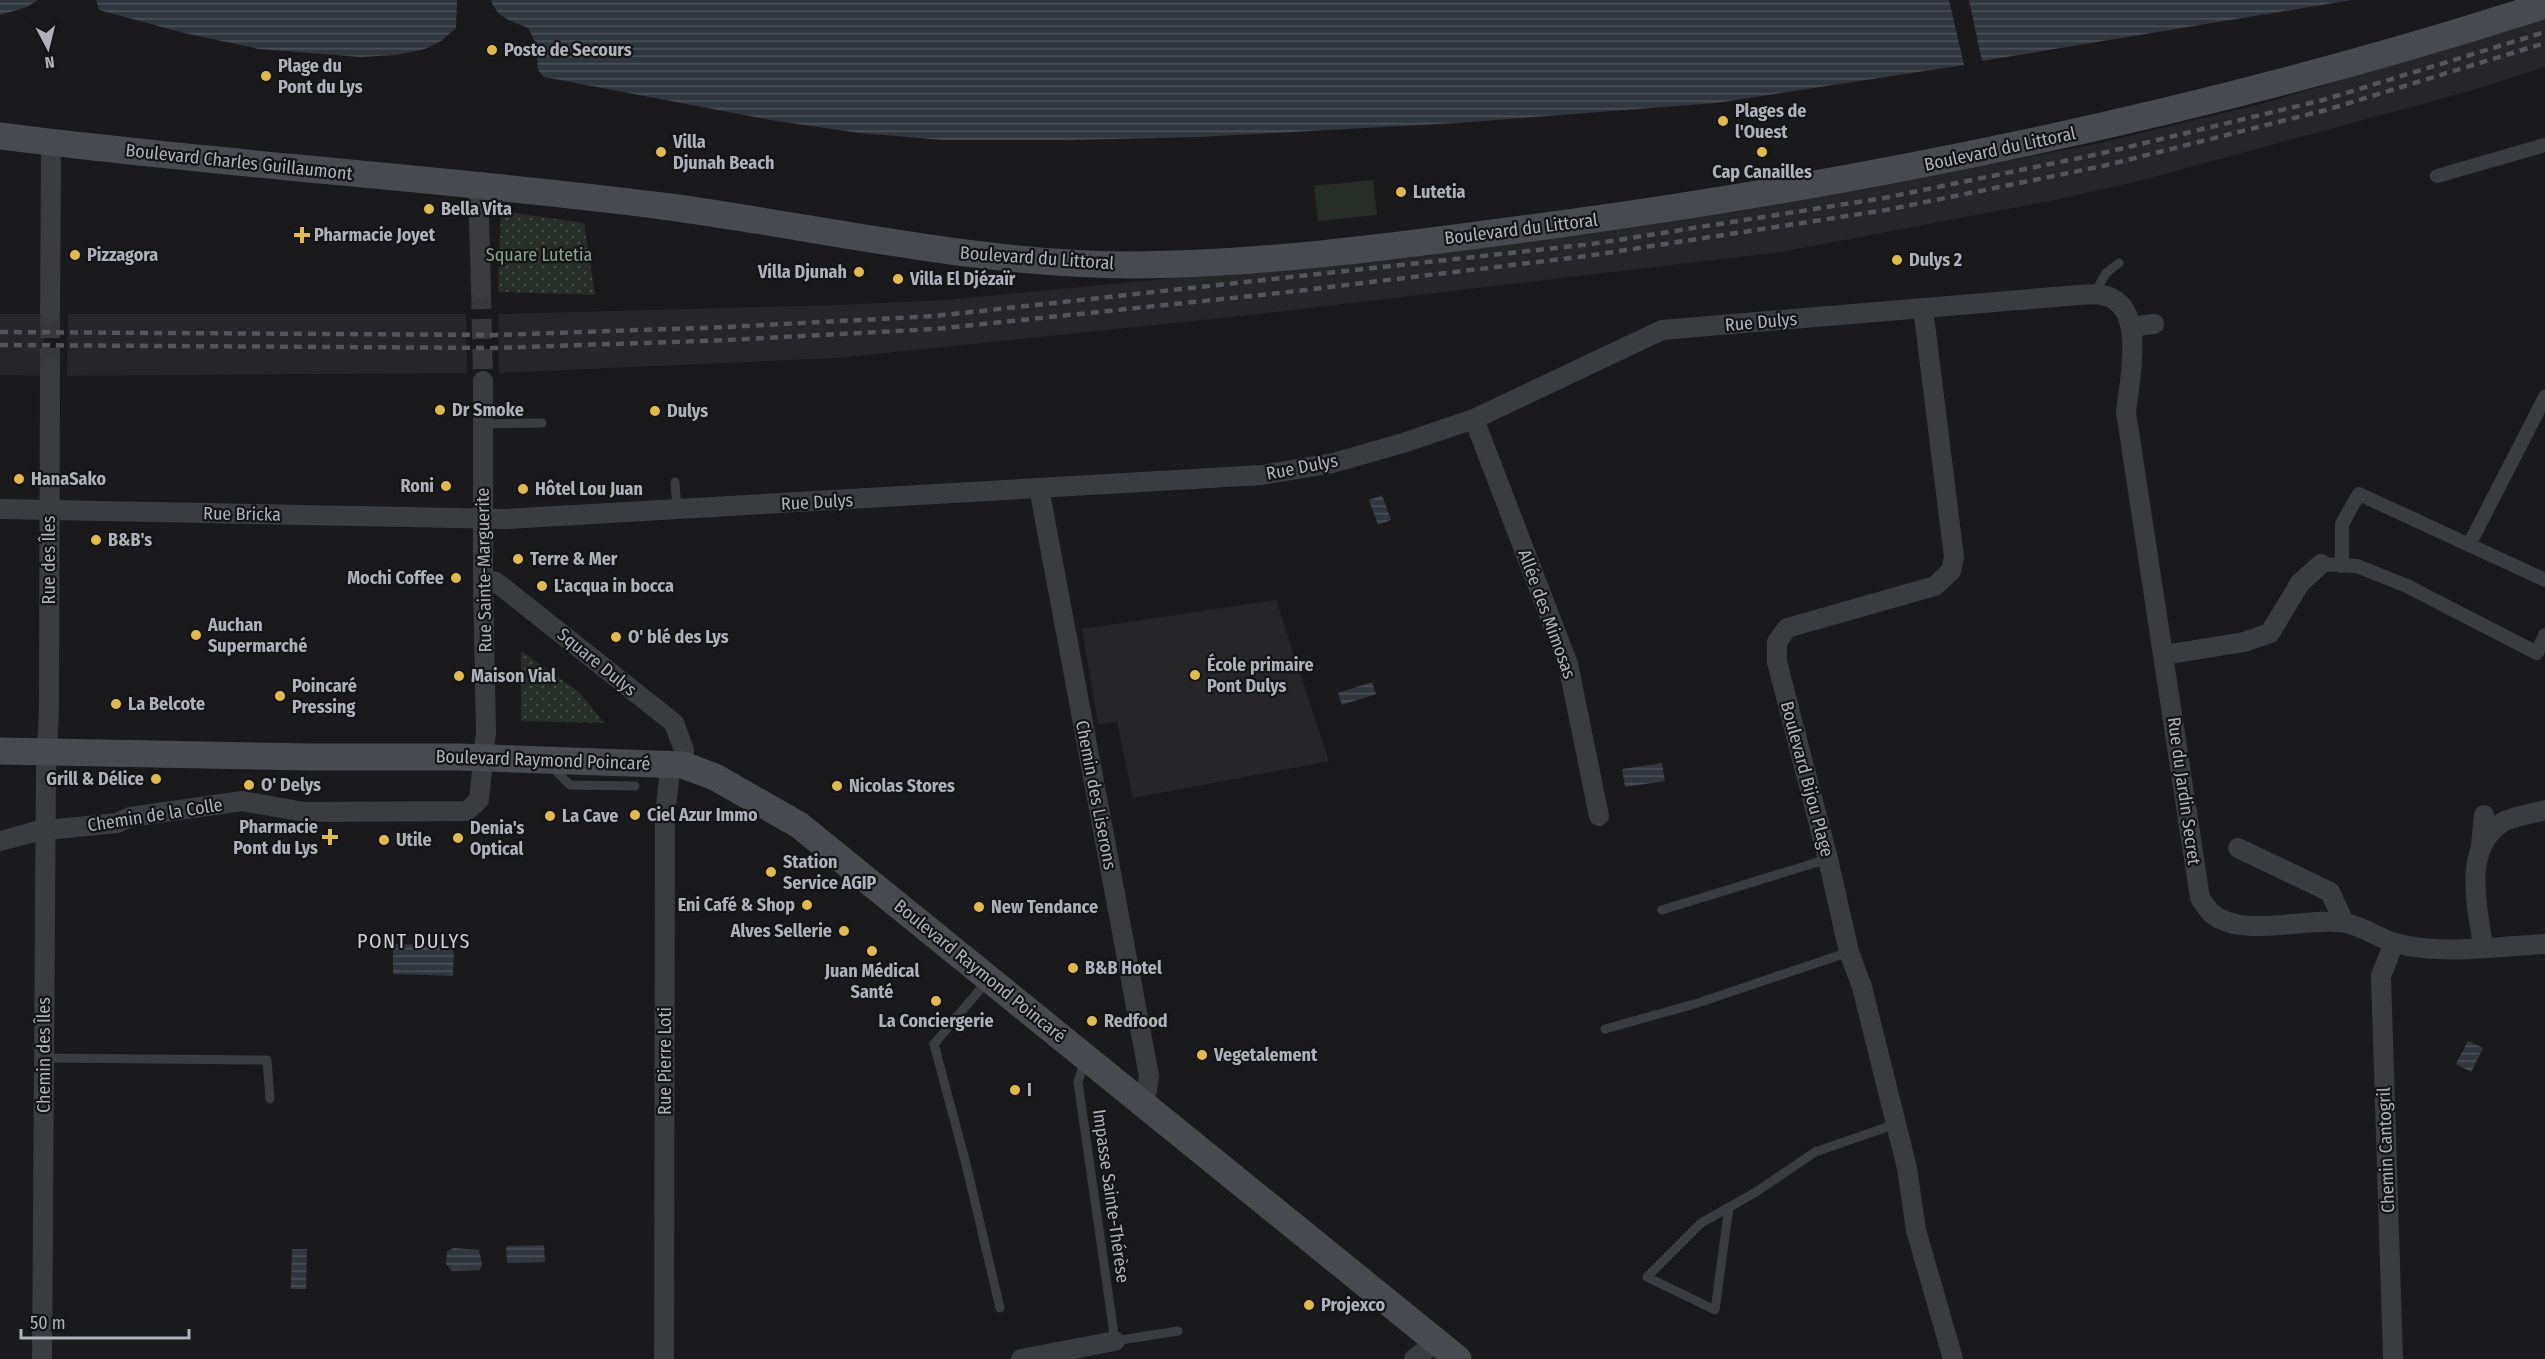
<svg xmlns="http://www.w3.org/2000/svg" width="2545" height="1359" viewBox="0 0 2545 1359" font-family="'Fira Sans Condensed',sans-serif">
  <style>
    .built { fill: #262629 }
    .grass { fill: #262e27 }
    .park { fill: url(#park-dots) }
    .water { fill: url(#water-rules) }
    .lines { fill: none; stroke-linecap: round; stroke-linejoin: round }
    .minor-tunnel { stroke: #38383c; stroke-width: 20; stroke-dasharray: 20 10; stroke-linecap: butt }
    .service { stroke: #3b3c40; stroke-width: 9 }
    .pedestrian { stroke: #3b3c40; stroke-width: 14 }
    .minor { stroke: #3b3c40; stroke-width: 20 }
    .secondary { stroke: #494a50; stroke-width: 27 }
    .rail { stroke: #54555b; stroke-width: 4.5; stroke-dasharray: 8 6; stroke-linecap: butt }
    .poi-dot { fill: #e0ba4e; stroke: #151517; stroke-width: 2 }
    .labels { text-anchor: middle; dominant-baseline: central; stroke-width: 4.5; stroke-linejoin: round; paint-order: stroke }
    .poi-label { font-size: 18px; font-weight: bold; fill: #aeb0ba; stroke: #151517; text-anchor: start }
    .street-label { font-size: 18px; fill: #aeb0ba; stroke: #151517 }
    .park-label { font-size: 18px; fill: #87a38b; stroke: #151517 }
    .neighbourhood-label { font-size: 20px; letter-spacing: 1.5px; fill: #ced0d6; stroke: #151517 }
  </style>
  <defs>
    <pattern id="park-dots" width="8" height="8" patternUnits="userSpaceOnUse" patternTransform="scale(1.5)"><rect width="8" height="8" fill="#262e27"/><path d="M2 2h.1M6 6h.1" fill="none" stroke="#434a44" stroke-width="1.8" stroke-linecap="round"/></pattern>
    <pattern id="water-rules" width="6" height="5" patternUnits="userSpaceOnUse" patternTransform="scale(1.5)"><rect width="6" height="5" fill="#31373f"/><path d="M0 2.5h6" fill="none" stroke="#4c5159"/></pattern>
  </defs>
  <rect width="100%" height="100%" fill="#1a1a1c"/>
  <g class="built">
    <polygon points="2545,18 2545,67 2470,91 2139,181 2055,200 1781,252 1260,314 838,358 499,373 498,314 836,305 947,300 1205,275 1620,229 1875,187 2100,143 2265,103"/>
    <polygon points="0,314 44,314 44,376 0,375"/>
    <polygon points="68,314 466,314 467,373 67,376"/>
    <polygon points="1276,600 1329,761 1133,798 1117,722 1098,724 1082,629"/>
  </g>
  <polygon class="grass" points="1373,180 1377,215 1318,221 1314,186"/>
  <g class="park">
    <polygon points="501,211 584,223 595,295 498,292"/>
    <polygon points="521,651 579,692 604,723 521,721"/>
  </g>
  <g class="water">
    <polygon points="0,0 38,0 27,7 0,15"/>
    <polygon points="96,0 457,0 456,28 441,41 425,49 396,55 361,57 259,49 184,33 99,10"/>
    <path d="M491 0H1949L1964 65 1716 103 1457 123 1201 137 1068 140H943L859 133 770 120 544 77 538 70 536 43 528 28C511 21 497 18 491 0Z"/>
    <polygon points="1969,0 2352,0 1982,61"/>
    <polygon points="1382,495 1391,520 1378,525 1369,500"/>
    <polygon points="1372,682 1376,694 1342,705 1338,693"/>
    <polygon points="1662,763 1665,781 1625,787 1622,769"/>
    <polygon points="393,944 454,945 453,976 393,974"/>
    <polygon points="2468,1041 2483,1048 2471,1072 2456,1064"/>
    <polygon points="544,1245 545,1262 507,1263 506,1246"/>
    <polygon points="454,1248 479,1250 482,1264 480,1270 452,1271 446,1264 447,1251"/>
    <polygon points="292,1249 307,1249 306,1289 291,1289"/>
  </g>
  <g class="lines">
    <g class="minor-tunnel">
      <polyline points="481,289 483,381"/>
      <polyline points="50,368 50,314"/>
    </g>
    <g class="service">
      <polyline points="2095,293 2106,273 2119,263"/>
      <polyline points="483,424 542,423"/>
      <polyline points="675,482 677,509"/>
      <polyline points="550,765 570,785 635,786"/>
      <polyline points="1662,910 1828,859"/>
      <polyline points="988,980 934,1044 966,1164 1000,1308"/>
      <polyline points="1605,1029 1698,1003 1849,952"/>
      <polyline points="44,1058 267,1060 270,1099"/>
      <polyline points="1085,1060 1078,1082 1115,1341 1178,1331"/>
      <polyline points="1729,1207 1715,1310 1647,1277 1701,1223 1756,1192 1815,1152 1896,1124"/>
    </g>
    <g class="pedestrian">
      <polyline points="2437,176 2545,145"/>
      <polyline points="2469,545 2545,397"/>
      <polyline points="2321,564 2357,566 2407,586 2537,653 2545,635"/>
      <polyline points="2342,566 2342,524 2359,494 2545,580"/>
    </g>
    <g class="minor">
      <polyline points="478,187 481,289"/>
      <polyline points="1923,308 1954,557 1951,571 1935,586 1787,628 1777,642 1777,662 1828,859 1849,952 1862,987 1907,1168 1916,1230 1953,1359"/>
      <polyline points="50,314 51,143"/>
      <polyline points="2131,327 2154,324"/>
      <polyline points="1474,419 1568,664 1599,816"/>
      <polyline points="1039,488 1149,1076 1147,1090 1141,1101"/>
      <path d="M0 509 506 519 1262 475 1333 463 1403 443 1474 419 1662 330 2078 295C2087 294 2097 293 2106 296 2147 307 2129 382 2126 412L2200 898C2204 903 2207 909 2211 913 2243 940 2307 916 2345 923 2363 926 2378 938 2395 943 2443 956 2497 946 2545 944"/>
      <polyline points="483,580 496,582 674,723 684,750 683,765"/>
      <polyline points="2164,655 2244,642 2270,633 2300,583 2321,564"/>
      <polyline points="0,841 37,831 117,823 130,817 242,801 305,812 467,811 479,800 486,732 483,580 483,381"/>
      <polyline points="2481,845 2484,815"/>
      <polyline points="2238,848 2330,892 2344,922"/>
      <path d="M2483 947C2478 908 2462 851 2500 824 2511 816 2532 814 2545 810"/>
      <polyline points="42,1359 46,773 49,709 50,368"/>
      <polyline points="664,1359 665,813 671,764"/>
      <polyline points="1021,1359 1115,1341"/>
      <polyline points="1414,1359 1437,1341"/>
      <polyline points="2393,1359 2381,976 2394,943"/>
    </g>
    <g class="secondary">
      <path d="M0 136C223 165 448 178 670 207 824 228 978 265 1133 265 1271 264 1410 244 1546 226 1885 180 2219 110 2545 5"/>
      <polyline points="0,751 308,757 460,757 683,765 715,777 799,825 1458,1359"/>
    </g>
    <g class="rail">
      <polyline points="0,332 496,335 727,327 935,316 1592,244 1884,198 2099,154 2323,100 2545,32"/>
      <polyline points="0,345 498,348 727,340 935,329 1280,293 1587,256 1886,210 2103,166 2326,110 2545,43"/>
    </g>
  </g>
  <g class="poi-dot">
    <circle cx="492" cy="50" r="6"/>
    <circle cx="266" cy="76" r="6"/>
    <circle cx="1723" cy="121" r="6"/>
    <circle cx="661" cy="152" r="6"/>
    <circle cx="1762" cy="152" r="6"/>
    <circle cx="1401" cy="192" r="6"/>
    <circle cx="429" cy="209" r="6"/>
    <path d="M299 226h6v6h6v6h-6v6h-6v-6h-6v-6h6z"/>
    <circle cx="75" cy="255" r="6"/>
    <circle cx="1897" cy="260" r="6"/>
    <circle cx="859" cy="272" r="6"/>
    <circle cx="898" cy="279" r="6"/>
    <circle cx="440" cy="410" r="6"/>
    <circle cx="655" cy="411" r="6"/>
    <circle cx="19" cy="479" r="6"/>
    <circle cx="446" cy="486" r="6"/>
    <circle cx="523" cy="489" r="6"/>
    <circle cx="96" cy="540" r="6"/>
    <circle cx="518" cy="559" r="6"/>
    <circle cx="456" cy="578" r="6"/>
    <circle cx="542" cy="586" r="6"/>
    <circle cx="196" cy="635" r="6"/>
    <circle cx="616" cy="637" r="6"/>
    <circle cx="1195" cy="675" r="6"/>
    <circle cx="459" cy="676" r="6"/>
    <circle cx="280" cy="696" r="6"/>
    <circle cx="116" cy="704" r="6"/>
    <circle cx="156" cy="779" r="6"/>
    <circle cx="249" cy="785" r="6"/>
    <circle cx="837" cy="786" r="6"/>
    <circle cx="635" cy="815" r="6"/>
    <circle cx="550" cy="816" r="6"/>
    <path d="M327 828h6v6h6v6h-6v6h-6v-6h-6v-6h6z"/>
    <circle cx="458" cy="838" r="6"/>
    <circle cx="384" cy="840" r="6"/>
    <circle cx="771" cy="872" r="6"/>
    <circle cx="807" cy="905" r="6"/>
    <circle cx="979" cy="907" r="6"/>
    <circle cx="844" cy="931" r="6"/>
    <circle cx="872" cy="951" r="6"/>
    <circle cx="1073" cy="968" r="6"/>
    <circle cx="936" cy="1001" r="6"/>
    <circle cx="1092" cy="1021" r="6"/>
    <circle cx="1202" cy="1055" r="6"/>
    <circle cx="1015" cy="1090" r="6"/>
    <circle cx="1309" cy="1305" r="6"/>
  </g>
  <g class="labels">
    <g class="poi-label">
      <text x="504" y="50">Poste de Secours</text>
      <text x="278" y="66">Plage du<tspan x="278" dy="21">Pont du Lys</tspan></text>
      <text x="1735" y="111">Plages de<tspan x="1735" dy="21">l'Ouest</tspan></text>
      <text x="673" y="142">Villa<tspan x="673" dy="21">Djunah Beach</tspan></text>
      <text x="1762" y="172" text-anchor="middle">Cap Canailles</text>
      <text x="1413" y="192">Lutetia</text>
      <text x="441" y="209">Bella Vita</text>
      <text x="314" y="235">Pharmacie Joyet</text>
      <text x="87" y="255">Pizzagora</text>
      <text x="1909" y="260">Dulys 2</text>
      <text x="847" y="272" text-anchor="end">Villa Djunah</text>
      <text x="910" y="279">Villa El Djézaïr</text>
      <text x="452" y="410">Dr Smoke</text>
      <text x="667" y="411">Dulys</text>
      <text x="31" y="479">HanaSako</text>
      <text x="434" y="486" text-anchor="end">Roni</text>
      <text x="535" y="489">Hôtel Lou Juan</text>
      <text x="108" y="540">B&amp;B's</text>
      <text x="530" y="559">Terre &amp; Mer</text>
      <text x="444" y="578" text-anchor="end">Mochi Coffee</text>
      <text x="554" y="586">L'acqua in bocca</text>
      <text x="208" y="625">Auchan<tspan x="208" dy="21">Supermarché</tspan></text>
      <text x="628" y="637">O' blé des Lys</text>
      <text x="1207" y="665">École primaire<tspan x="1207" dy="21">Pont Dulys</tspan></text>
      <text x="471" y="676">Maison Vial</text>
      <text x="292" y="686">Poincaré<tspan x="292" dy="21">Pressing</tspan></text>
      <text x="128" y="704">La Belcote</text>
      <text x="144" y="779" text-anchor="end">Grill &amp; Délice</text>
      <text x="261" y="785">O' Delys</text>
      <text x="849" y="786">Nicolas Stores</text>
      <text x="647" y="815">Ciel Azur Immo</text>
      <text x="562" y="816">La Cave</text>
      <text x="318" y="827" text-anchor="end">Pharmacie<tspan x="318" dy="21">Pont du Lys</tspan></text>
      <text x="470" y="828">Denia's<tspan x="470" dy="21">Optical</tspan></text>
      <text x="396" y="840">Utile</text>
      <text x="783" y="862">Station<tspan x="783" dy="21">Service AGIP</tspan></text>
      <text x="795" y="905" text-anchor="end">Eni Café &amp; Shop</text>
      <text x="991" y="907">New Tendance</text>
      <text x="832" y="931" text-anchor="end">Alves Sellerie</text>
      <text x="1085" y="968">B&amp;B Hotel</text>
      <text x="872" y="971" text-anchor="middle">Juan Médical<tspan x="872" dy="21">Santé</tspan></text>
      <text x="936" y="1021" text-anchor="middle">La Conciergerie</text>
      <text x="1104" y="1021">Redfood</text>
      <text x="1214" y="1055">Vegetalement</text>
      <text x="1027" y="1090">I</text>
      <text x="1321" y="1305">Projexco</text>
    </g>
    <g class="street-label">
      <text transform="translate(2000 149) rotate(-12)">Boulevard du Littoral</text>
      <text transform="translate(239 162) rotate(6)">Boulevard Charles Guillaumont</text>
      <text transform="translate(1521 229) rotate(-7)">Boulevard du Littoral</text>
      <text transform="translate(1037 258) rotate(4)">Boulevard du Littoral</text>
      <text transform="translate(1761 322) rotate(-5)">Rue Dulys</text>
      <text transform="translate(1302 467) rotate(-11)">Rue Dulys</text>
      <text transform="translate(817 502) rotate(-3)">Rue Dulys</text>
      <text transform="translate(242 514) rotate(1)">Rue Bricka</text>
      <text transform="translate(49 560) rotate(-90)">Rue des Îles</text>
      <text transform="translate(484 570) rotate(-91)">Rue Sainte-Marguerite</text>
      <text transform="translate(1547 614) rotate(70)">Allée des Mimosas</text>
      <text transform="translate(597 662) rotate(39)">Square Dulys</text>
      <text transform="translate(543 760) rotate(2)">Boulevard Raymond Poincaré</text>
      <text transform="translate(1807 779) rotate(75)">Boulevard Bijou Plage</text>
      <text transform="translate(2184 791) rotate(82)">Rue du Jardin Secret</text>
      <text transform="translate(1096 795) rotate(79)">Chemin des Liserons</text>
      <text transform="translate(155 815) rotate(-9)">Chemin de la Colle</text>
      <text transform="translate(980 971) rotate(39)">Boulevard Raymond Poincaré</text>
      <text transform="translate(44 1055) rotate(-90)">Chemin des Îles</text>
      <text transform="translate(665 1061) rotate(-90)">Rue Pierre Loti</text>
      <text transform="translate(2386 1150) rotate(-92)">Chemin Cantogril</text>
      <text transform="translate(1111 1196) rotate(82)">Impasse Sainte-Thérèse</text>
    </g>
    <g class="park-label">
      <text x="539" y="255">Square Lutetia</text>
    </g>
    <g class="neighbourhood-label">
      <text x="414" y="941">PONT DULYS</text>
    </g>
  </g>
  <g transform="translate(48 48) rotate(173)" stroke="#151517" stroke-width="4.5" paint-order="stroke">
  <path d="M0-4.5L10 22L0 15L-10 22Z" fill="#aeb0ba"/>
  <text y="-9" font-size="16" font-weight="bold" text-anchor="middle" fill="#aeb0ba">N</text>
  </g>
  <path d="M21 1329v9h168v-9" fill="none" stroke="#aeb0ba" stroke-width="3"/>
  <text x="30" y="1329" font-size="18" fill="#aeb0ba" stroke="#151517" stroke-width="4.5" paint-order="stroke">50 m</text>
</svg>
